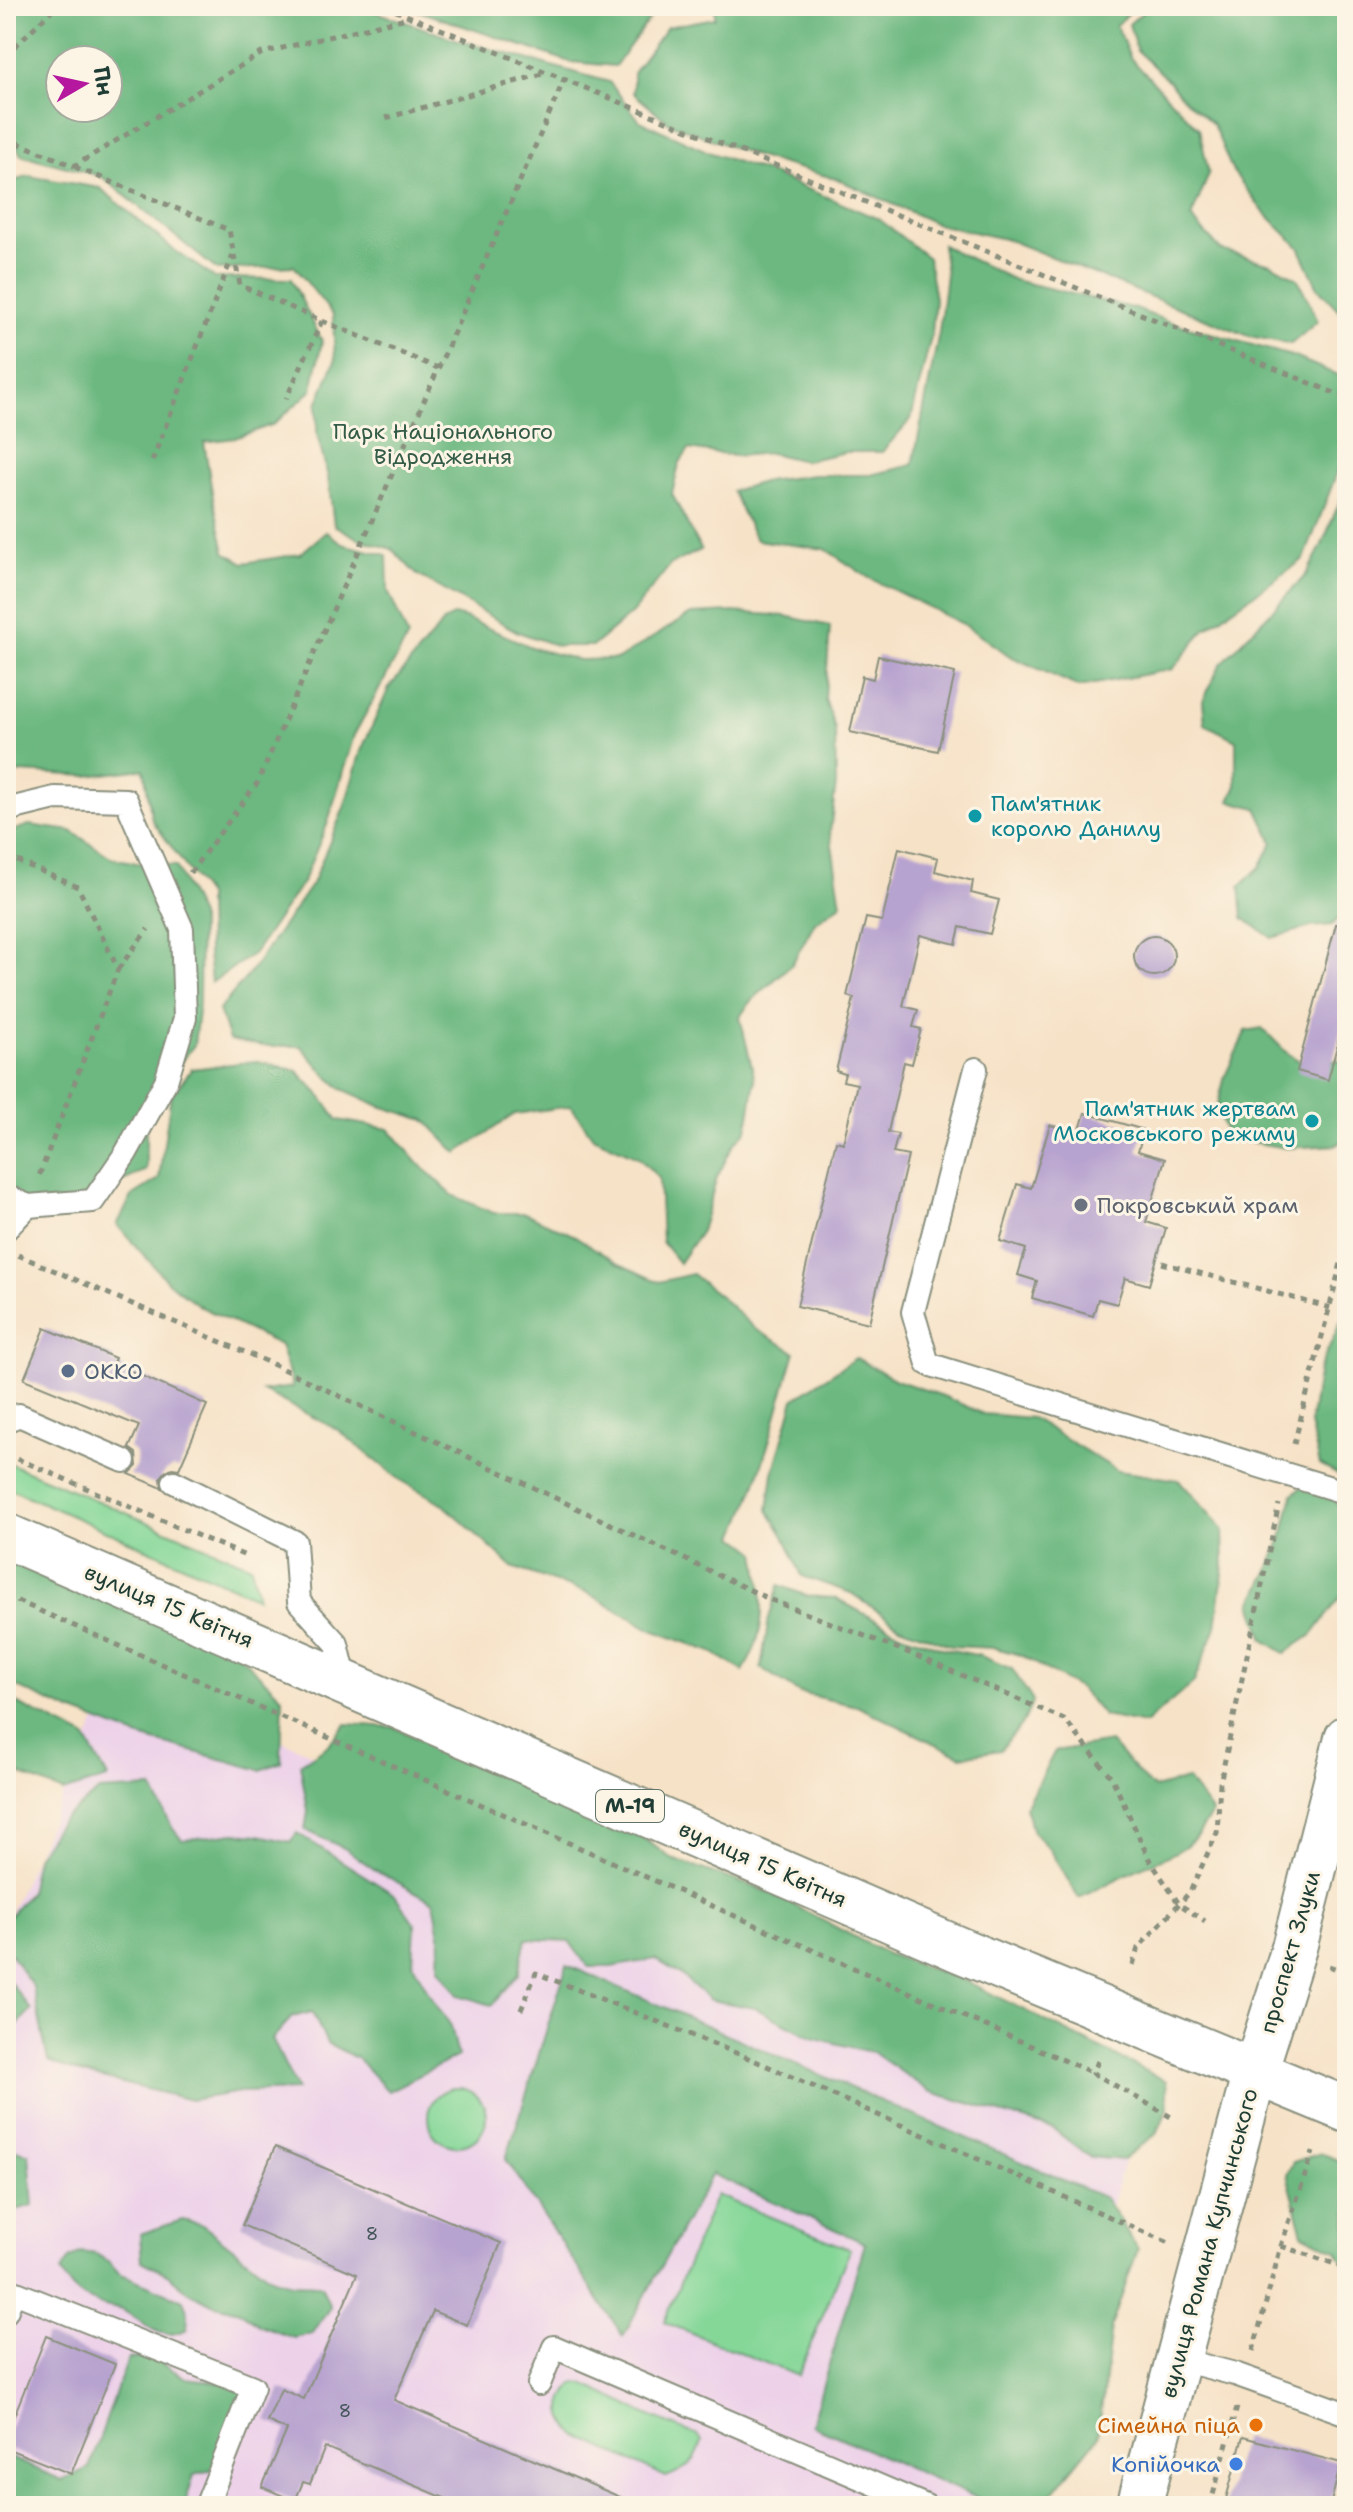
<svg xmlns="http://www.w3.org/2000/svg" width="1353" height="2512" viewBox="0 0 1353 2512" font-family="'Shantell Sans',sans-serif">
  <style>
    .built { fill: #edd1e9 }
    .green { fill: #85d798; stroke: #528a66; stroke-width: 2 }
    .forest { fill: #6cb880; stroke: #467a5a; stroke-width: 2; fill-rule: evenodd }
    .building { fill: #b7a3cf }
    .lines { fill: none; stroke-linecap: round; stroke-linejoin: round }
    .service-casing { stroke: #8a907e; stroke-width: 26 }
    .minor-casing { stroke: #8a907e; stroke-width: 48 }
    .secondary-casing { stroke: #8a907e; stroke-width: 48 }
    .trunk-casing { stroke: #8a907e; stroke-width: 48 }
    .path { stroke: #8a907e; stroke-width: 5; stroke-dasharray: 6 6; stroke-linecap: butt }
    .service { stroke: #fff; stroke-width: 22 }
    .minor { stroke: #fff; stroke-width: 44 }
    .secondary { stroke: #fff; stroke-width: 44 }
    .trunk { stroke: #fff; stroke-width: 44 }
    .culture-dot { fill: #0f9aa8; stroke: #fcf5e5; stroke-width: 3 }
    .worship-dot { fill: #6b7280; stroke: #fcf5e5; stroke-width: 3 }
    .service-dot { fill: #5c6f8a; stroke: #fcf5e5; stroke-width: 3 }
    .food-dot { fill: #e8710a; stroke: #fcf5e5; stroke-width: 3 }
    .shop-dot { fill: #3f7fe0; stroke: #fcf5e5; stroke-width: 3 }
    .labels { text-anchor: middle; dominant-baseline: central; stroke-width: 6; stroke-linejoin: round; paint-order: stroke }
    .number-label { font-size: 18px; fill: #45565b }
    .shield { fill: #fcf5e5; stroke: #617469; stroke-width: 2 }
    .shield-label { font-size: 20px; font-weight: bold; fill: #1f3d34 }
    .park-label { font-size: 22px; fill: #335c48; stroke: #fcf5e5 }
    .culture-label { font-size: 22px; fill: #0d838f; stroke: #fcf5e5; text-anchor: start }
    .worship-label { font-size: 22px; fill: #5b616d; stroke: #fcf5e5; text-anchor: start }
    .service-label { font-size: 22px; fill: #4e5e75; stroke: #fcf5e5; text-anchor: start }
    .street-label { font-size: 22px; fill: #1f3d34; stroke: #fcf5e5 }
    .food-label { font-size: 22px; fill: #c56008; stroke: #fcf5e5; text-anchor: end }
    .shop-label { font-size: 22px; fill: #366cbe; stroke: #fcf5e5; text-anchor: end }
  </style>
  <rect width="100%" height="100%" fill="#fcf5e5"/>
  <filter id="ink" filterUnits="userSpaceOnUse"><feTurbulence type="fractalNoise" baseFrequency=".0125" numOctaves="2"/><feDisplacementMap in="SourceGraphic" scale="16" xChannelSelector="R" yChannelSelector="G"/><feConvolveMatrix kernelMatrix="1 2 1 2 8 2 1 2 1" color-interpolation-filters="sRGB"/></filter>
  <filter id="wash" filterUnits="userSpaceOnUse"><feTurbulence type="fractalNoise" baseFrequency=".006" numOctaves="4" result="noise"/><feDisplacementMap in="SourceGraphic" scale="32" xChannelSelector="R" yChannelSelector="G"/><feGaussianBlur stdDeviation="1.8" result="paint"/><feColorMatrix in="noise" values="0 0 0 0 0 0 0 0 0 0 0 0 0 0 0 0 0 1.4 0 .05"/><feComposite in="paint" operator="in"/></filter>
  <g filter="url(#wash)">
    <rect width="100%" height="100%" fill="#f6e2c7"/>
    <polygon class="built" points="120,1668 1135,2124 1024,2506 6,2506 6,1922"/>
    <g class="green">
      <polygon points="6,1462 251,1566 258,1598 6,1487"/>
      <circle cx="457" cy="2117" r="29"/>
      <polygon points="716,2195 850,2249 798,2376 664,2322"/>
      <path d="M574 2384H584L650 2416 697 2435 702 2441C697 2462 687 2469 666 2477L577 2436C559 2418 556 2403 574 2384Z"/>
    </g>
    <g class="forest">
      <path d="M6 6H359L458 40 609 82 640 121 711 153 769 173 879 219 928 258 935 299 932 333 911 419 882 452H846L804 461 770 453 735 456 689 449 679 464 672 494 701 550 671 564 632 613 593 646H558L518 632 416 574 392 549 359 539 334 525 328 477 317 434V404L335 361 333 315 294 266 217 270 101 176 21 155 6 125ZM60 60H108V108H60Z"/>
      <polygon points="404,6 659,6 615,66 570,62"/>
      <polygon points="715,6 1137,6 1116,25 1131,59 1199,129 1209,174 1191,218 1221,250 1271,264 1298,279 1318,321 1291,344 1249,336 1009,240 937,224 837,179 758,157 669,123 633,93 633,73 667,27 715,18"/>
      <polygon points="1149,6 1347,6 1347,312 1343,315 1318,288 1299,247 1263,211 1232,170 1213,124 1183,98 1165,77 1137,51 1129,24"/>
      <polygon points="28,176 100,188 174,250 215,278 291,279 322,341 312,390 274,424 235,438 204,442 213,498 225,552 244,563 300,554 326,532 345,545 387,555 388,591 408,637 354,735 327,825 303,881 254,953 211,983 208,953 207,896 152,820 144,769 87,776 21,772 6,777 6,184"/>
      <polygon points="942,245 1014,280 1136,309 1167,321 1295,357 1347,379 1347,446 1304,559 1205,629 1173,669 1079,687 1010,656 963,624 869,578 825,549 756,540 732,491 766,481 814,475 870,475 913,465 939,332 946,274"/>
      <polygon points="1347,484 1347,911 1332,925 1311,927 1272,938 1243,918 1240,886 1260,867 1273,842 1257,808 1230,801 1236,788 1236,740 1205,724 1203,701 1220,665 1306,575 1321,547"/>
      <polygon points="733,612 785,616 830,626 825,699 835,729 836,784 830,832 841,904 815,922 792,964 750,1002 740,1017 755,1080 747,1130 734,1144 717,1177 701,1231 679,1263 662,1242 659,1178 638,1157 593,1137 571,1106 515,1114 457,1153 425,1120 380,1106 342,1089 326,1075 301,1046 264,1046 229,1040 219,1010 250,973 312,884 344,808 361,751 389,688 444,621 454,615 465,618 536,649 579,660 618,659 691,614"/>
      <polygon points="29,825 71,831 112,858 148,865 176,866 200,916 199,1003 194,1045 166,1081 146,1119 146,1170 80,1202 6,1200 6,833"/>
      <polygon points="1262,1028 1286,1052 1310,1068 1338,1060 1347,1065 1347,1137 1337,1145 1286,1148 1228,1138 1217,1108 1225,1076 1246,1031"/>
      <path d="M256 1061 297 1071 319 1094 338 1120 389 1129 418 1163 452 1195 493 1213H525L575 1236 617 1263 659 1282 692 1274 721 1297 755 1329 795 1352C776 1414 762 1477 735 1536L756 1552C763 1598 769 1630 743 1671L712 1652 652 1630 588 1593 512 1567 443 1504 399 1479 338 1430 263 1391 293 1387 280 1345 201 1307 169 1283 117 1225 132 1196 159 1179 171 1095 192 1069Z"/>
      <polygon points="1347,1308 1347,1476 1344,1478 1320,1465 1310,1424 1319,1369"/>
      <polygon points="856,1358 896,1380 943,1396 983,1414 1032,1418 1118,1471 1179,1480 1223,1529 1224,1565 1216,1627 1194,1682 1145,1724 1104,1716 1080,1689 1021,1655 995,1648 952,1646 900,1626 851,1593 802,1576 784,1536 768,1510 773,1473 794,1399"/>
      <polygon points="1308,1482 1333,1498 1347,1521 1347,1579 1345,1591 1312,1635 1285,1653 1264,1640 1252,1603 1268,1572 1284,1532 1293,1494"/>
      <polygon points="6,1559 239,1655 283,1698 281,1762 261,1770 140,1737 71,1711 6,1682"/>
      <polygon points="779,1585 807,1596 835,1598 900,1633 942,1648 981,1656 1012,1669 1033,1701 1024,1721 1000,1750 961,1756 857,1706 800,1693 761,1668 769,1618"/>
      <polygon points="6,1698 85,1737 108,1778 63,1792 6,1768"/>
      <polygon points="346,1724 394,1727 445,1752 528,1761 578,1811 630,1828 672,1859 769,1892 887,1954 968,1982 1166,2081 1168,2109 1157,2133 1123,2160 1090,2157 1053,2129 929,2091 874,2053 812,2037 755,2008 710,2000 680,1974 655,1959 611,1967 588,1967 569,1941 526,1939 518,1974 492,2005 458,1995 439,1969 440,1935 434,1902 375,1870 346,1849 305,1830 308,1811 300,1764 326,1747"/>
      <path d="M1110 1742 1148 1784 1155 1788 1187 1779 1212 1812C1192 1852 1173 1853 1136 1870 1117 1878 1098 1889 1079 1898L1049 1849 1033 1832 1025 1807 1055 1751Z"/>
      <polygon points="152,1788 173,1829 182,1840 235,1833 259,1835 290,1842 297,1833 395,1895 415,1924 413,1964 431,1997 451,2026 458,2056 388,2091 358,2059 327,2043 312,2012 292,2017 272,2039 297,2090 240,2092 191,2100 81,2073 48,2061 33,1987 6,1947 6,1920 29,1893 36,1857 61,1821 99,1791"/>
      <polygon points="567,1965 1105,2198 1138,2249 1111,2327 1098,2437 1042,2506 995,2506 811,2425 865,2243 712,2174 623,2336 506,2159"/>
      <polygon points="6,1977 31,2010 6,2037"/>
      <polygon points="6,2147 29,2154 33,2205 6,2213"/>
      <polygon points="1321,2153 1347,2164 1347,2268 1337,2251 1303,2234 1287,2174 1293,2162"/>
      <polygon points="182,2220 201,2224 273,2279 292,2284 321,2285 330,2307 313,2333 294,2338 261,2326 239,2311 212,2304 189,2292 169,2275 142,2261 140,2234"/>
      <path d="M81 2252 96 2254 109 2262 119 2273 183 2300 188 2314 187 2329C159 2343 148 2324 124 2311 118 2308 112 2308 105 2306 84 2300 72 2292 61 2272L69 2259Z"/>
      <polygon points="128,2358 157,2360 186,2378 235,2384 256,2409 219,2467 194,2475 184,2506 6,2506 6,2456 62,2480 89,2468"/>
    </g>
    <g id="blocks">
      <g class="building">
        <polygon points="878,656 955,673 938,751 850,732 862,676 873,679"/>
        <polygon points="899,848 938,858 935,871 973,881 971,893 999,900 990,934 960,927 956,944 920,935 903,1006 918,1010 913,1027 921,1029 912,1064 904,1062 888,1132 898,1134 893,1153 908,1156 869,1323 797,1306 836,1141 843,1143 857,1084 843,1081 845,1074 836,1071 854,998 847,996 866,918 882,921"/>
        <polygon points="1336,924 1347,925 1347,1008 1328,1080 1297,1071"/>
        <circle cx="1154" cy="956" r="20"/>
        <polygon points="1085,1113 1144,1130 1138,1151 1165,1159 1146,1222 1166,1228 1149,1285 1125,1278 1117,1304 1098,1299 1093,1316 1032,1298 1037,1281 1018,1275 1026,1249 1000,1241 1017,1184 1031,1188 1050,1125 1079,1133"/>
        <polygon points="45,1328 115,1358 113,1363 207,1405 179,1469 172,1468 166,1471 161,1477 162,1488 129,1474 137,1466 136,1453 129,1448 139,1426 24,1379"/>
        <polygon points="275,2147 501,2243 467,2325 433,2311 394,2400 641,2506 463,2506 325,2447 310,2484 303,2482 295,2501 262,2487 287,2430 267,2421 281,2389 304,2399 357,2274 242,2225"/>
        <polygon points="46,2336 115,2364 71,2474 6,2448 6,2436"/>
        <polygon points="1243,2437 1341,2463 1330,2506 1224,2506"/>
      </g>
    </g>
  </g>
  <g filter="url(#ink)">
    <use href="#blocks" fill-opacity="0" stroke="#8a907e" stroke-width="2"/>
    <g class="lines">
      <defs>
        <g id="service">
          <polyline points="6,810 55,798 126,800 182,929 185,1018 166,1081 126,1153 93,1201 28,1206 6,1196"/>
          <polyline points="976,1069 913,1312 928,1364 1347,1493"/>
          <polyline points="6,1229 28,1206"/>
          <polyline points="6,1421 19,1415 124,1461"/>
          <polyline points="174,1482 295,1542 299,1602 337,1644 346,1682"/>
          <polyline points="6,2312 14,2292 253,2387 207,2504 213,2506"/>
          <polyline points="1177,2359 1235,2374 1347,2414"/>
          <polyline points="539,2384 554,2347 926,2506"/>
        </g>
        <polyline id="minor" points="1139,2506 1255,2072"/>
        <polyline id="secondary" points="1255,2072 1294,1948 1347,1738"/>
        <polyline id="trunk" points="6,1536 960,1950 1347,2110"/>
      </defs>
      <use href="#service" class="service-casing"/>
      <use href="#minor" class="minor-casing"/>
      <use href="#secondary" class="secondary-casing"/>
      <use href="#trunk" class="trunk-casing"/>
      <g class="path">
        <polyline points="384,6 1347,398"/>
        <polyline points="6,55 56,6"/>
        <polyline points="386,118 546,73"/>
        <polyline points="6,138 74,166 262,53 410,17"/>
        <polyline points="75,167 229,230 240,285 322,321 286,399"/>
        <polyline points="322,321 438,368"/>
        <polyline points="152,461 233,255"/>
        <polyline points="6,856 78,887 118,969 39,1176"/>
        <polyline points="190,873 258,782 564,80"/>
        <polyline points="118,969 148,929"/>
        <polyline points="18,1255 270,1363 771,1600 912,1654 1064,1719 1112,1778 1149,1859 1179,1904 1205,1921"/>
        <polyline points="1162,1263 1331,1308"/>
        <polyline points="1294,1444 1347,1240"/>
        <polyline points="6,1454 248,1557"/>
        <polyline points="6,1596 1093,2073"/>
        <polyline points="1133,1965 1138,1948 1190,1892 1217,1833 1220,1783 1279,1504"/>
        <polyline points="1329,1966 1347,1973"/>
        <polyline points="521,2010 536,1973 751,2059 1169,2243"/>
        <polyline points="1344,2048 1347,2036"/>
        <polyline points="1098,2061 1093,2073 1171,2117"/>
        <polyline points="1281,2246 1347,2268"/>
        <polyline points="1253,2351 1281,2246 1313,2152"/>
        <polyline points="1210,2506 1237,2407"/>
      </g>
      <use href="#service" class="service"/>
      <use href="#minor" class="minor"/>
      <use href="#secondary" class="secondary"/>
      <use href="#trunk" class="trunk"/>
    </g>
  </g>
  <g class="culture-dot">
    <circle cx="975" cy="816" r="8"/>
    <circle cx="1312" cy="1121" r="8"/>
  </g>
  <circle class="worship-dot" cx="1081" cy="1205" r="8"/>
  <circle class="service-dot" cx="68" cy="1371" r="8"/>
  <circle class="food-dot" cx="1256" cy="2425" r="8"/>
  <circle class="shop-dot" cx="1236" cy="2464" r="8"/>
  <g class="labels">
    <g class="number-label">
      <text x="372" y="2234">8</text>
      <text x="345" y="2411">8</text>
    </g>
    <rect class="shield" x="596" y="1790" width="68" height="32" rx="6"/>
    <g class="shield-label">
      <text x="630" y="1806">М-19</text>
    </g>
    <g class="park-label">
      <text x="443" y="431">Парк Національного<tspan x="443" dy="25">Відродження</tspan></text>
    </g>
    <g class="culture-label">
      <text x="991" y="803">Пам'ятник<tspan x="991" dy="25">королю Данилу</tspan></text>
      <text x="1296" y="1108" text-anchor="end">Пам'ятник жертвам<tspan x="1296" dy="25">Московського режиму</tspan></text>
    </g>
    <g class="worship-label">
      <text x="1097" y="1205">Покровський храм</text>
    </g>
    <g class="service-label">
      <text x="84" y="1371">ОККО</text>
    </g>
    <g class="street-label">
      <text transform="translate(169 1606) rotate(23)">вулиця 15 Квітня</text>
      <text transform="translate(763 1864) rotate(24)">вулиця 15 Квітня</text>
      <text transform="translate(1290 1952) rotate(-74)">проспект Злуки</text>
      <text transform="translate(1209 2243) rotate(-75)">вулиця Романа Купчинського</text>
    </g>
    <g class="food-label">
      <text x="1240" y="2425">Сімейна піца</text>
    </g>
    <g class="shop-label">
      <text x="1220" y="2464">Копійочка</text>
    </g>
  </g>
  <rect width="1353" height="2512" fill="none" stroke="#fcf5e5" stroke-width="32"/>
  <g transform="translate(84 84) rotate(81)"><circle r="38" fill="#fcf5e5" stroke="#a4ab9e" stroke-width="2"/>
  <path d="M0-6L14 30L0 20L-14 30Z" fill="#b5179e"/>
  <text y="-12" font-size="22" font-weight="bold" text-anchor="middle" fill="#1f3d34">Пн</text>
  </g>
</svg>
